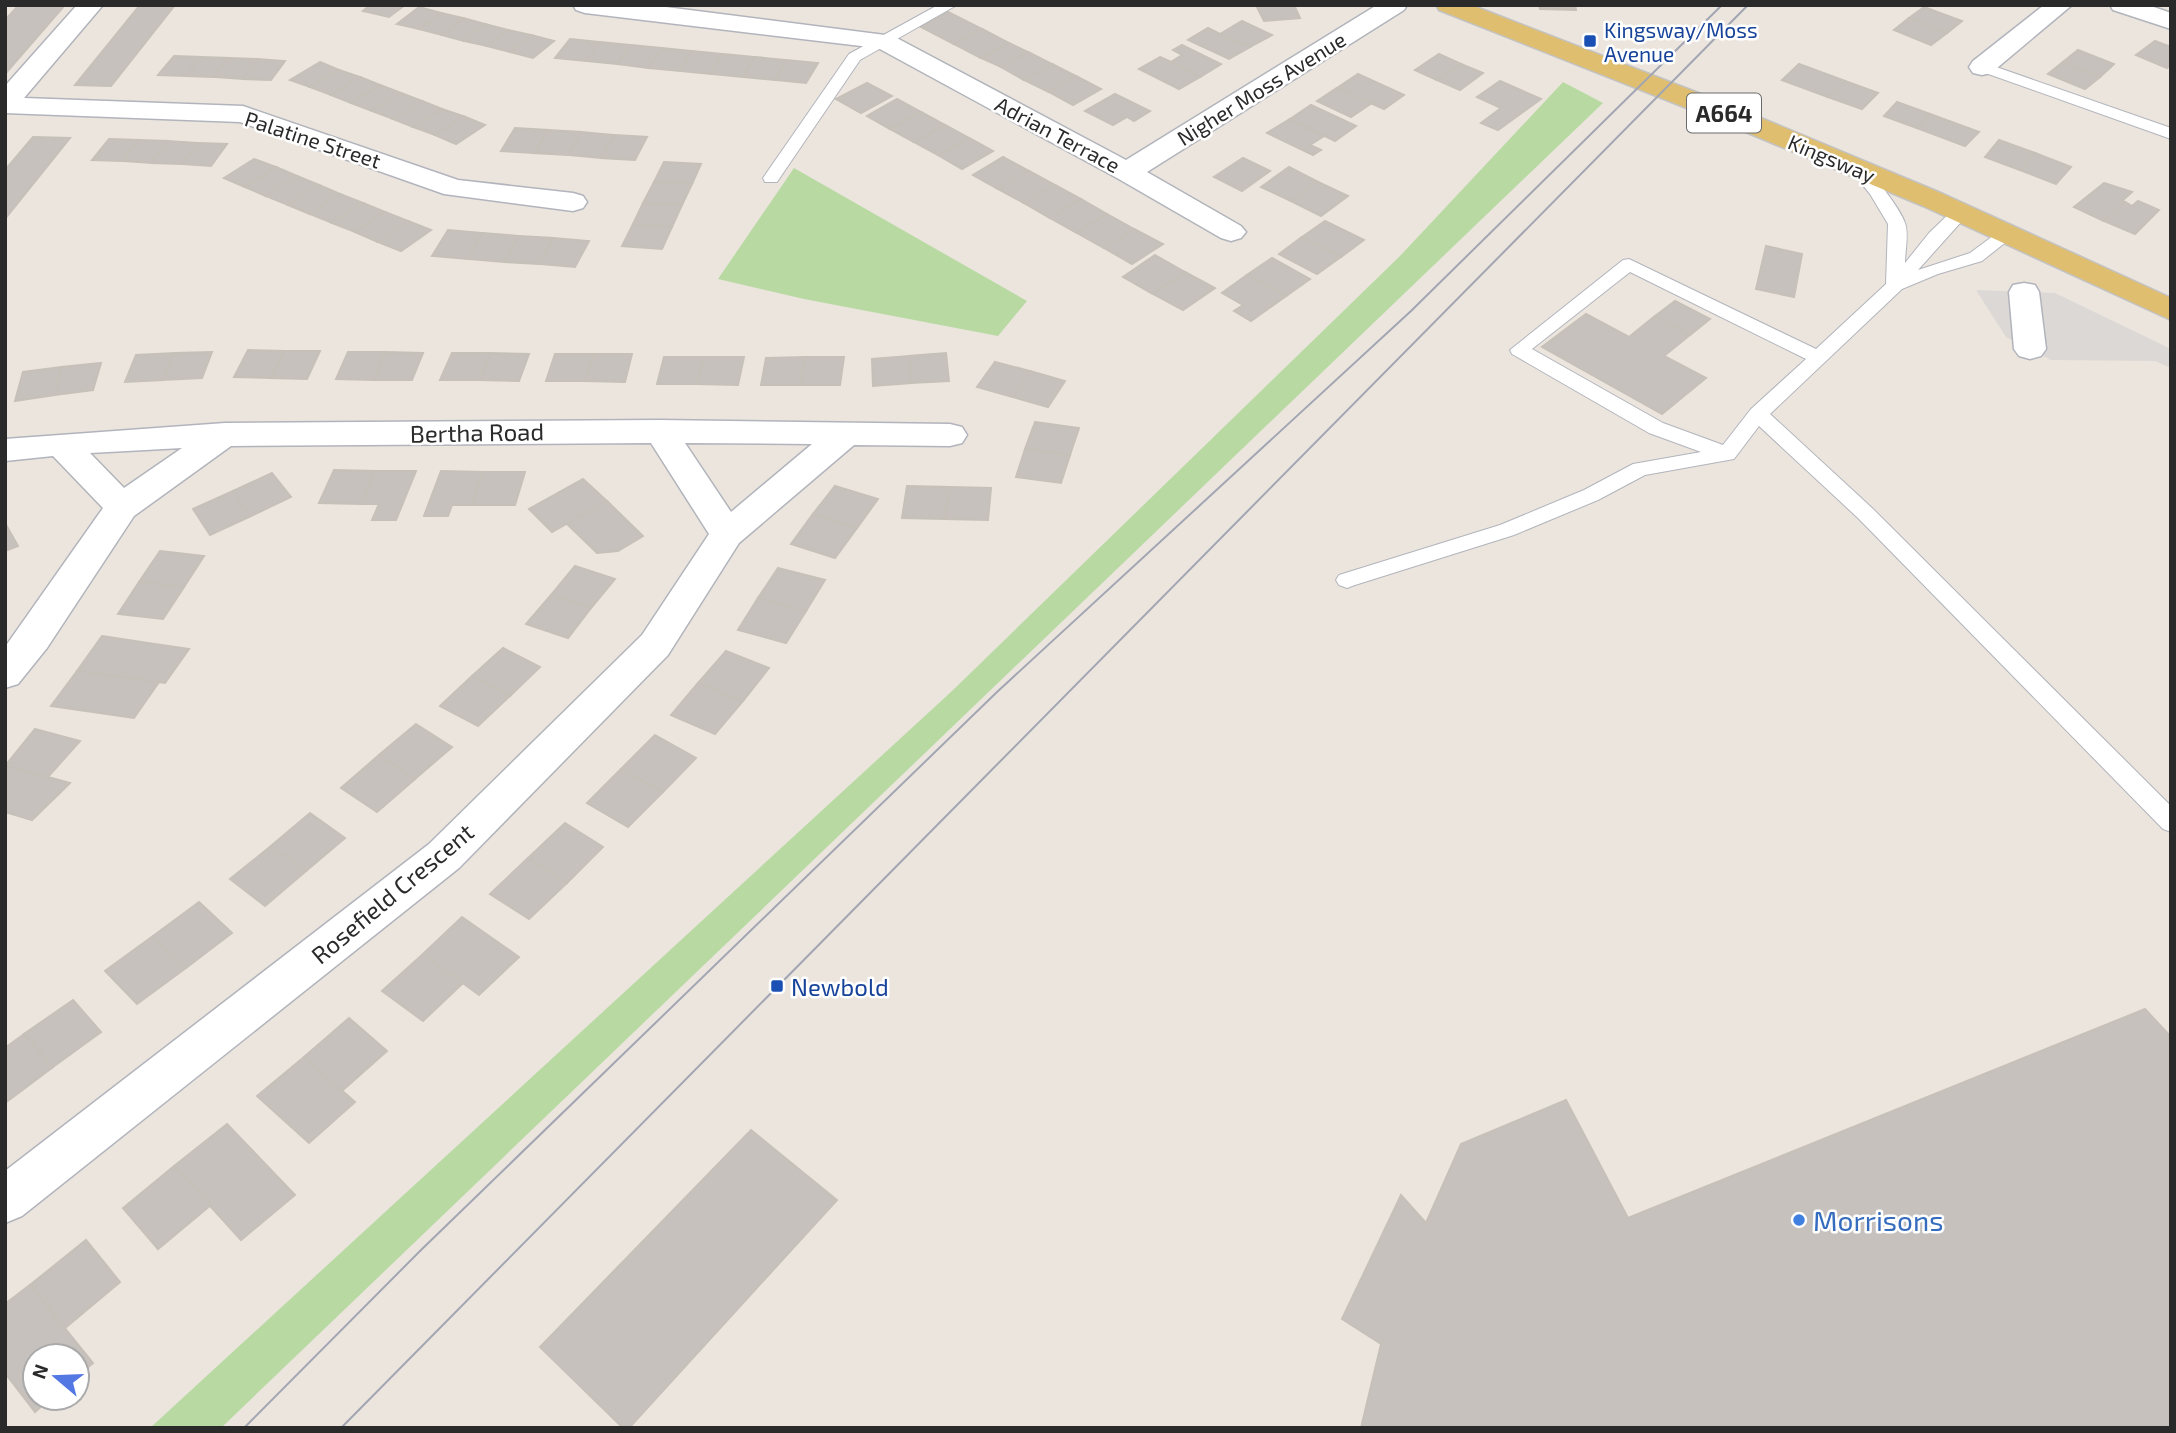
<svg xmlns="http://www.w3.org/2000/svg" width="2176" height="1433" viewBox="0 0 2176 1433" font-family="'Exo 2',sans-serif">
  <style>
    .green { fill: #b8daa2 }
    .plaza { fill: #dbd8d5 }
    .building { fill: #c6c1bd; stroke: #c6c0b8; stroke-width: 2 }
    .lines { fill: none; stroke-linecap: round; stroke-linejoin: round }
    .lane-casing { stroke: #b2b4bc; stroke-width: 2 }
    .street-casing { stroke: #b2b4bc; stroke-width: 3 }
    .primary-casing { stroke: #c3c3c3; stroke-width: 3 }
    .lane { fill: #fff; fill-rule: evenodd }
    .street { fill: #fff; fill-rule: evenodd }
    .primary { fill: #dfbe6f; fill-rule: evenodd }
    .tram { stroke: #a2a5b2; stroke-width: 2 }
    .transit-dot { fill: #1a4fb4; stroke: #fff; stroke-width: 2.5 }
    .shop-dot { fill: #3f7fe0; stroke: #fff; stroke-width: 2.5 }
    .labels { text-anchor: middle; dominant-baseline: central; stroke-width: 5; stroke-linejoin: round; paint-order: stroke }
    .far-transit-label { font-size: 21px; fill: #164399; stroke: #fff; text-anchor: start }
    .far-street-label { font-size: 21px; fill: #2a2a2a; stroke: #fff }
    .shield { fill: #fff; stroke: #6a6a6a; stroke-width: 2 }
    .shield-label { font-size: 23px; font-weight: bold; fill: #2a2a2a }
    .street-label { font-size: 24px; fill: #2a2a2a; stroke: #fff }
    .transit-label { font-size: 24px; fill: #164399; stroke: #fff; text-anchor: start }
    .near-shop-label { font-size: 28px; fill: #366cbe; stroke: #fff; text-anchor: start }
  </style>
  <rect width="100%" height="100%" fill="#ebe5de"/>
  <g class="green">
    <polygon points="1563,82 1603,103 221,1428 150,1428 952,691 1400,256"/>
    <polygon points="794,168 1027,301 998,336 804,299 718,279"/>
  </g>
  <polygon class="plaza" points="1976,290 2055,293 2171,349 2171,368 2155,361 2051,360 2006,337"/>
  <g class="building">
    <polygon points="19,5 65,5 5,74 5,20"/>
    <polygon points="140,5 175,5 111,86 75,85"/>
    <polygon points="370,5 405,5 389,17 363,11"/>
    <polygon points="1256,5 1294,5 1300,18 1264,21"/>
    <polygon points="1539,5 1575,5 1576,10 1540,9"/>
    <polygon points="419,7 441,13 419,29 397,24"/>
    <polygon points="1924,7 1962,21 1947,33 1909,18"/>
    <polygon points="948,12 982,29 954,44 921,27"/>
    <polygon points="441,13 463,18 442,35 419,29"/>
    <polygon points="463,18 485,24 464,41 442,35"/>
    <polygon points="1909,18 1947,33 1931,45 1894,30"/>
    <polygon points="1242,21 1272,35 1250,47 1220,34"/>
    <polygon points="485,24 508,30 487,46 464,41"/>
    <polygon points="1208,28 1220,34 1250,47 1229,59 1188,40"/>
    <polygon points="982,29 1009,43 981,58 954,44"/>
    <polygon points="508,30 531,35 510,52 487,46"/>
    <polygon points="531,35 554,41 533,58 510,52"/>
    <polygon points="570,39 600,42 586,61 555,58"/>
    <polygon points="2155,41 2171,47 2171,65 2167,68 2136,55"/>
    <polygon points="600,42 631,45 617,64 586,61"/>
    <polygon points="1009,43 1028,52 1001,67 981,58"/>
    <polygon points="631,45 662,48 648,68 617,64"/>
    <polygon points="1182,45 1192,50 1221,64 1200,77 1171,62 1182,55 1173,50"/>
    <polygon points="662,48 692,51 680,71 648,68"/>
    <polygon points="2078,50 2114,64 2100,77 2063,62"/>
    <polygon points="692,51 723,54 711,74 680,71"/>
    <polygon points="1028,52 1052,64 1024,80 1001,67"/>
    <polygon points="723,54 755,57 743,77 711,74"/>
    <polygon points="1439,54 1461,64 1437,80 1415,70"/>
    <polygon points="174,56 201,57 186,76 158,75"/>
    <polygon points="201,57 229,58 214,77 186,76"/>
    <polygon points="755,57 786,60 775,80 743,77"/>
    <polygon points="1160,57 1171,62 1200,77 1179,89 1139,69"/>
    <polygon points="229,58 257,59 243,79 214,77"/>
    <polygon points="257,59 285,61 271,80 243,79"/>
    <polygon points="786,60 818,63 806,83 775,80"/>
    <polygon points="320,62 339,70 310,87 290,80"/>
    <polygon points="2063,62 2100,77 2085,89 2048,74"/>
    <polygon points="1052,64 1076,76 1049,92 1024,80"/>
    <polygon points="1461,64 1483,73 1460,90 1437,80"/>
    <polygon points="1799,64 1845,81 1828,97 1782,80"/>
    <polygon points="339,70 360,77 331,95 310,87"/>
    <polygon points="1358,74 1404,95 1384,109 1337,88"/>
    <polygon points="1076,76 1101,89 1073,105 1049,92"/>
    <polygon points="360,77 380,85 351,103 331,95"/>
    <polygon points="1500,81 1541,99 1498,130 1481,123 1501,108 1477,97"/>
    <polygon points="1845,81 1878,93 1862,109 1828,97"/>
    <polygon points="867,83 892,96 861,113 836,99"/>
    <polygon points="380,85 401,93 372,111 351,103"/>
    <polygon points="1337,88 1372,103 1351,117 1317,101"/>
    <polygon points="401,93 422,101 393,119 372,111"/>
    <polygon points="1115,94 1150,111 1134,121 1127,117 1113,125 1085,111"/>
    <polygon points="897,99 921,112 890,129 867,116"/>
    <polygon points="422,101 442,109 413,127 393,119"/>
    <polygon points="1897,102 1930,114 1917,128 1884,116"/>
    <polygon points="1311,105 1356,126 1335,141 1290,119"/>
    <polygon points="442,109 463,116 435,135 413,127"/>
    <polygon points="921,112 945,125 914,142 890,129"/>
    <polygon points="1930,114 1979,132 1965,146 1917,128"/>
    <polygon points="463,116 485,125 456,144 435,135"/>
    <polygon points="1290,119 1324,136 1310,145 1321,150 1313,155 1267,133"/>
    <polygon points="945,125 969,138 938,155 914,142"/>
    <polygon points="515,128 548,130 534,153 501,151"/>
    <polygon points="548,130 581,132 568,155 534,153"/>
    <polygon points="581,132 614,135 601,158 568,155"/>
    <polygon points="614,135 647,137 635,160 601,158"/>
    <polygon points="33,137 70,138 5,219 5,170"/>
    <polygon points="969,138 993,151 962,169 938,155"/>
    <polygon points="109,139 139,140 122,161 92,160"/>
    <polygon points="139,140 168,141 152,163 122,161"/>
    <polygon points="1999,140 2035,153 2020,170 1985,157"/>
    <polygon points="168,141 198,143 181,164 152,163"/>
    <polygon points="198,143 227,144 211,166 181,164"/>
    <polygon points="2035,153 2071,167 2056,184 2020,170"/>
    <polygon points="1003,157 1029,171 998,189 973,175"/>
    <polygon points="1243,158 1270,171 1242,191 1214,177"/>
    <polygon points="254,159 276,167 245,187 224,178"/>
    <polygon points="664,162 701,164 692,184 654,182"/>
    <polygon points="276,167 297,176 266,196 245,187"/>
    <polygon points="1289,167 1318,182 1291,201 1261,187"/>
    <polygon points="1029,171 1055,185 1024,203 998,189"/>
    <polygon points="297,176 319,185 288,205 266,196"/>
    <polygon points="654,182 692,184 682,205 643,203"/>
    <polygon points="1318,182 1348,196 1321,216 1291,201"/>
    <polygon points="2104,183 2132,192 2122,201 2125,202 2104,221 2074,207"/>
    <polygon points="319,185 340,194 310,214 288,205"/>
    <polygon points="1055,185 1081,199 1050,218 1024,203"/>
    <polygon points="340,194 363,203 332,223 310,214"/>
    <polygon points="1081,199 1107,214 1077,233 1050,218"/>
    <polygon points="2138,201 2159,210 2135,234 2104,221 2125,202 2132,206"/>
    <polygon points="363,203 385,212 355,232 332,223"/>
    <polygon points="643,203 682,205 672,227 633,224"/>
    <polygon points="385,212 408,221 378,242 355,232"/>
    <polygon points="1107,214 1134,229 1104,248 1077,233"/>
    <polygon points="408,221 431,230 401,251 378,242"/>
    <polygon points="1325,221 1364,240 1341,257 1302,237"/>
    <polygon points="633,224 672,227 662,249 622,246"/>
    <polygon points="1134,229 1163,244 1132,264 1104,248"/>
    <polygon points="448,230 483,233 468,259 432,256"/>
    <polygon points="483,233 519,236 504,262 468,259"/>
    <polygon points="519,236 553,238 539,264 504,262"/>
    <polygon points="1302,237 1341,257 1317,274 1279,254"/>
    <polygon points="553,238 589,241 575,267 539,264"/>
    <polygon points="1766,246 1802,254 1794,297 1756,289"/>
    <polygon points="1155,255 1185,272 1153,294 1123,277"/>
    <polygon points="1272,258 1310,279 1286,296 1247,275"/>
    <polygon points="1185,272 1215,288 1183,310 1153,294"/>
    <polygon points="1247,275 1286,296 1251,321 1234,311 1243,305 1222,293"/>
    <polygon points="1675,301 1710,319 1690,335 1655,316"/>
    <polygon points="1586,314 1629,337 1655,316 1690,335 1664,356 1706,378 1662,414 1542,347"/>
    <polygon points="248,350 285,351 270,378 234,377"/>
    <polygon points="285,351 320,351 307,379 270,378"/>
    <polygon points="212,352 202,378 163,380 174,353"/>
    <polygon points="348,352 386,352 374,380 336,379"/>
    <polygon points="386,352 423,353 412,380 374,380"/>
    <polygon points="174,353 163,380 125,382 136,355"/>
    <polygon points="452,353 490,353 480,380 440,380"/>
    <polygon points="490,353 529,354 519,381 480,380"/>
    <polygon points="946,353 949,381 911,383 909,356"/>
    <polygon points="555,354 594,354 585,381 546,381"/>
    <polygon points="594,354 632,354 625,382 585,381"/>
    <polygon points="909,356 911,383 873,386 872,359"/>
    <polygon points="664,357 704,357 697,384 657,384"/>
    <polygon points="704,357 744,357 738,385 697,384"/>
    <polygon points="805,357 844,357 840,385 800,385"/>
    <polygon points="805,357 800,385 761,385 766,358"/>
    <polygon points="995,362 1030,371 1013,397 977,387"/>
    <polygon points="101,363 93,390 54,395 62,367"/>
    <polygon points="62,367 54,395 15,401 23,372"/>
    <polygon points="1030,371 1065,381 1048,407 1013,397"/>
    <polygon points="1035,422 1079,428 1070,455 1025,449"/>
    <polygon points="1025,449 1070,455 1061,483 1016,477"/>
    <polygon points="334,470 375,471 361,504 319,503"/>
    <polygon points="375,471 416,471 396,520 372,520 379,504 361,504"/>
    <polygon points="441,471 483,472 472,505 452,505 448,516 424,516"/>
    <polygon points="483,472 525,472 515,505 472,505"/>
    <polygon points="272,473 291,497 251,516 233,491"/>
    <polygon points="583,479 607,501 552,532 529,509"/>
    <polygon points="835,486 878,499 857,528 813,514"/>
    <polygon points="907,486 950,487 945,519 902,518"/>
    <polygon points="950,487 991,488 988,520 945,519"/>
    <polygon points="233,491 251,516 210,535 193,509"/>
    <polygon points="607,501 643,536 618,551 597,553 567,524"/>
    <polygon points="813,514 857,528 835,558 791,544"/>
    <polygon points="5,523 18,546 5,551"/>
    <polygon points="160,551 204,556 184,587 139,582"/>
    <polygon points="575,566 615,579 591,608 551,595"/>
    <polygon points="778,568 825,580 806,611 758,598"/>
    <polygon points="139,582 184,587 163,619 118,614"/>
    <polygon points="551,595 591,608 568,638 526,624"/>
    <polygon points="758,598 806,611 786,643 738,630"/>
    <polygon points="102,636 148,643 189,649 165,683 77,671"/>
    <polygon points="503,648 540,667 510,696 472,676"/>
    <polygon points="726,651 769,668 743,701 698,683"/>
    <polygon points="77,671 123,677 159,682 134,718 51,706"/>
    <polygon points="472,676 510,696 478,726 440,706"/>
    <polygon points="698,683 743,701 715,734 671,715"/>
    <polygon points="416,724 452,747 415,779 379,755"/>
    <polygon points="35,729 80,741 48,777 5,766"/>
    <polygon points="655,735 696,758 663,792 621,769"/>
    <polygon points="379,755 415,779 377,812 341,788"/>
    <polygon points="5,766 48,777 70,783 32,820 5,812"/>
    <polygon points="621,769 663,792 628,827 587,803"/>
    <polygon points="310,813 345,838 306,871 271,846"/>
    <polygon points="565,823 603,847 567,883 528,858"/>
    <polygon points="271,846 306,871 265,906 230,879"/>
    <polygon points="528,858 567,883 529,919 490,894"/>
    <polygon points="199,902 232,933 186,968 153,936"/>
    <polygon points="462,917 519,957 479,995 423,954"/>
    <polygon points="153,936 186,968 137,1004 105,971"/>
    <polygon points="423,954 463,983 423,1021 382,991"/>
    <polygon points="73,1000 101,1032 53,1067 24,1034"/>
    <polygon points="2145,1009 2171,1037 2171,1428 1361,1428 1381,1344 1342,1319 1401,1195 1426,1223 1461,1144 1566,1100 1628,1218"/>
    <polygon points="349,1018 387,1051 342,1091 304,1057"/>
    <polygon points="24,1034 53,1067 5,1103 5,1048"/>
    <polygon points="304,1057 355,1102 309,1143 257,1096"/>
    <polygon points="227,1124 295,1195 241,1240 174,1166"/>
    <polygon points="751,1130 837,1200 629,1428 623,1428 540,1347"/>
    <polygon points="174,1166 211,1205 158,1249 123,1208"/>
    <polygon points="86,1240 120,1282 65,1328 30,1285"/>
    <polygon points="30,1285 93,1363 77,1376 77,1356 35,1356 35,1398 51,1398 35,1412 5,1373 5,1304"/>
  </g>
  <g class="lines">
    <defs>
      <g id="lane">
        <polygon points="938,5 957,5 860,60 777,182 765,182 763,178 849,54"/>
        <polygon points="1982,62 2171,128 2171,139 1977,70 1974,67"/>
        <path d="M1857 163C1869 166 1901 210 1905 223 1909 234 1905 251 1905 263L1929 233 1955 208H1967L1970 212 1918 270 1970 253 2001 230 2007 229 2016 234 1982 261 1938 274 1902 289 1770 414 1872 508 2171 806V832L2163 829 1858 518 1759 426 1734 459 1645 475 1598 500 1514 535 1355 585 1347 588 1339 585 1336 580 1339 575 1500 525 1584 490 1633 464 1701 452 1649 433 1512 354 1510 350 1623 260 1629 259 1816 349 1886 284 1888 224 1870 194 1849 168ZM1630 272 1806 359 1751 409 1723 445 1663 423 1532 349Z"/>
      </g>
      <g id="street">
        <polygon points="77,5 103,5 24,98 243,106 458,180 573,193 583,196 587,202 583,208 573,211 444,194 240,122 5,113 5,86"/>
        <polygon points="573,5 650,5 893,36 1126,160 1377,5 1407,5 1404,10 1147,172 1241,226 1246,232 1241,238 1231,241 1221,238 1117,178 878,48 585,13 576,10"/>
        <polygon points="2044,5 2072,5 1991,73 1982,75 1973,73 1969,67 1973,61"/>
        <polygon points="2110,5 2148,5 2171,13 2171,29 2113,10"/>
        <polygon points="2024,283 2035,285 2039,292 2046,349 2041,356 2030,359 2019,356 2014,349 2009,292 2013,285"/>
        <path d="M660 420 950 424 962 427 967 435 962 443 950 446 854 445 739 543 668 655 459 868 22 1216 5 1223V1171L429 844 642 635 709 534 651 443 231 446 134 516 47 648 18 684 5 688V647L103 508 53 456 5 461V439L225 423ZM685 443 812 444 731 512ZM182 448 124 488 90 453Z"/>
      </g>
      <polygon id="primary" points="1436,5 1471,5 1737,108 1943,194 2171,298 2171,320 1923,206 1717,120 1439,10"/>
    </defs>
    <use href="#lane" class="lane-casing"/>
    <use href="#street" class="street-casing"/>
    <use href="#primary" class="primary-casing"/>
    <use href="#lane" class="lane"/>
    <use href="#street" class="street"/>
    <use href="#primary" class="primary"/>
    <g class="tram">
      <polyline points="244,1428 420,1251 997,692 1411,311 1722,5"/>
      <polyline points="341,1428 1748,5"/>
    </g>
  </g>
  <g class="transit-dot">
    <rect x="1583" y="34" width="14" height="14" rx="3.5"/>
    <rect x="770" y="979" width="14" height="14" rx="3.5"/>
  </g>
  <circle class="shop-dot" cx="1799" cy="1220" r="7"/>
  <g class="labels">
    <g class="far-transit-label">
      <text x="1604" y="29">Kingsway/Moss<tspan x="1604" dy="24">Avenue</tspan></text>
    </g>
    <g class="far-street-label">
      <text transform="translate(1261 88) rotate(-32)">Nigher Moss Avenue</text>
      <text transform="translate(1058 134) rotate(28)">Adrian Terrace</text>
      <text transform="translate(313 139) rotate(18)">Palatine Street</text>
      <text transform="translate(1832 158) rotate(23)">Kingsway</text>
    </g>
    <rect class="shield" x="1687" y="93.5" width="74" height="39" rx="5"/>
    <g class="shield-label">
      <text x="1724" y="113">A664</text>
    </g>
    <g class="street-label">
      <text transform="translate(477 432) rotate(-1)">Bertha Road</text>
      <text transform="translate(392 893) rotate(-40)">Rosefield Crescent</text>
    </g>
    <g class="transit-label">
      <text x="791" y="986">Newbold</text>
    </g>
    <g class="near-shop-label">
      <text x="1813" y="1220">Morrisons</text>
    </g>
  </g>
  <rect width="2176" height="1433" fill="none" stroke="#2a2a2a" stroke-width="14"/>
  <g transform="translate(56 1377) rotate(289)"><circle r="33" fill="#ffffff" stroke="#aaaaaa" stroke-width="2"/>
  <path d="M0-5L12 26L0 18L-12 26Z" fill="#5377e3"/>
  <text y="-10" font-size="19" font-weight="bold" text-anchor="middle" fill="#2a2a2a">N</text>
  </g>
</svg>
